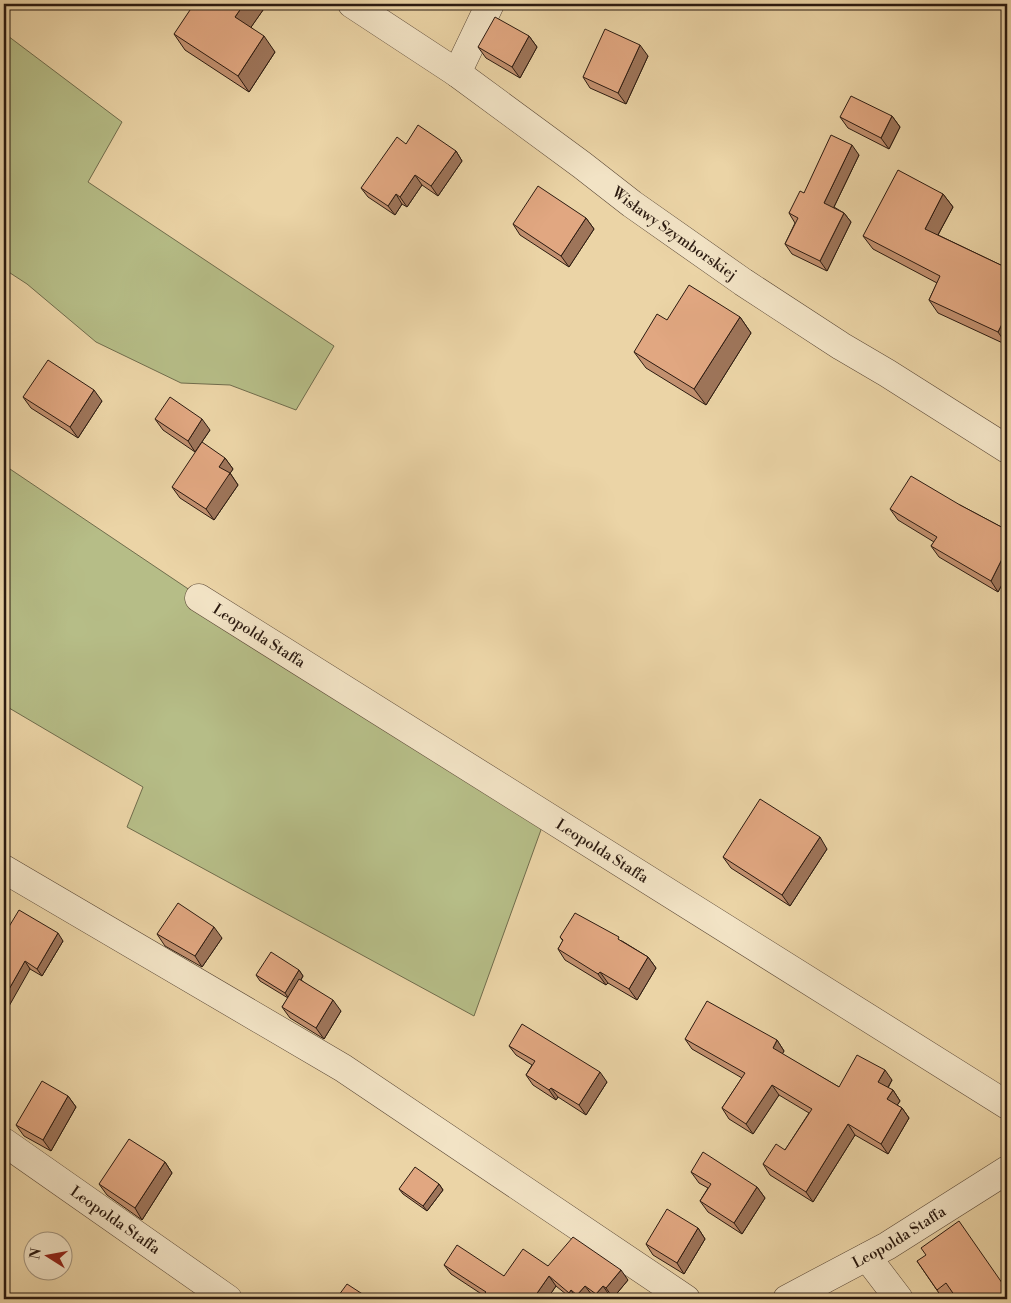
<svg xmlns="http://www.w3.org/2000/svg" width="1011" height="1303" viewBox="0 0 1011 1303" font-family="'Libre Bodoni',serif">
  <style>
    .green { fill: #b6bd87; stroke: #706c4c }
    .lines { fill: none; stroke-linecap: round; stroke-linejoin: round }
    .minor-casing { stroke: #5b4836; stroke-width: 29 }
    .minor { stroke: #f2e3c5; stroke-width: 28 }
    .wall { fill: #c2906f; stroke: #2b1a10 }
    .shaded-wall { fill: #9e755a; stroke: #2b1a10 }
    .building { fill: #e1a781; stroke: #2b1a10 }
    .labels { text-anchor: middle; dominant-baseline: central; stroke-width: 4; stroke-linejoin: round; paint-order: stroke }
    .street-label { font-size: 15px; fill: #2b1a10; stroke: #f2e3c5 }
  </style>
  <rect width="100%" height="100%" fill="#ebd4a6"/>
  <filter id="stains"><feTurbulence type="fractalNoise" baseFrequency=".004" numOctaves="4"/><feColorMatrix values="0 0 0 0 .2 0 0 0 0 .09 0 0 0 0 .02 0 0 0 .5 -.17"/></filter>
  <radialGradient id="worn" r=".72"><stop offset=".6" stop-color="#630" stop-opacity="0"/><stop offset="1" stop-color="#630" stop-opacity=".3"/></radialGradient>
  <g class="green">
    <polygon points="4,33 122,122 88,182 334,346 296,410 230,385 181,383 96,342 27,284 4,269"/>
    <polygon points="4,465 542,827 474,1016 127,827 143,787 4,705"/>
  </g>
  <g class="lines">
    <defs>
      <g id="minor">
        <path id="s1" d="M352 4 457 73 582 165 632 204 743 282 841 346 887 373 1007 449"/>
        <polyline points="457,73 490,4"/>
        <path id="s2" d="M199 598 1007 1105"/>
        <polyline points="4,869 343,1068 686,1299"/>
        <path id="s3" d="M4 1142 228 1299"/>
        <polyline points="867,1257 899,1299"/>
        <path id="s4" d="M787 1299 887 1246 1007 1170"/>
      </g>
    </defs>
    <use href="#minor" class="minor-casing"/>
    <use href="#minor" class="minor"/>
  </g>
  <g class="wall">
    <polygon points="263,10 251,27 275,52 249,92 185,50 174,34"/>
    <polygon points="529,36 537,47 520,78 486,58 478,47"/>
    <polygon points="648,56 626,104 590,88 583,77"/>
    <polygon points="892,116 900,127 889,149 848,128 840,117"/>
    <polygon points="406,144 456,151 462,161 438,196 422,185 407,207 402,204 395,215 368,197 361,188"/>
    <polygon points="859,155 834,207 844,213 851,222 827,271 792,254 785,244 795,223 789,213 804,193"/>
    <polygon points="943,194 953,207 938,235 1007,268 1007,345 938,313 929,300 937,283 873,249 863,236"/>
    <polygon points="586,218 594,229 569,267 520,235 513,224"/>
    <polygon points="740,317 751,333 706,405 646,368 634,352 667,320"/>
    <polygon points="23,397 102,401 78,438 31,408"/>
    <polygon points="155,419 210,430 195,452 163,430"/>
    <polygon points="225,458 233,469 230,473 238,485 214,520 180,498 172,487"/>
    <polygon points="960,505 1007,530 1007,575 998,592 939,557 931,546 934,542 898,520 890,509"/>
    <polygon points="827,849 790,906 731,868 723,857"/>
    <polygon points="157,934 222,938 202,967 165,946"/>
    <polygon points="4,935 63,941 42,976 30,969"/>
    <polygon points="560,937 622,941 648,957 656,968 637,1000 608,983 606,985 565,960 558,949 563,941"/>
    <polygon points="299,970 303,976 301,980 341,1011 324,1039 290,1018 282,1007 288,998 260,981 256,975"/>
    <polygon points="685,1039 777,1040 784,1051 782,1054 839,1087 892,1080 888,1088 893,1090 900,1101 897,1105 902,1108 909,1118 888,1154 855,1135 813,1202 770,1175 763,1164 785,1150 809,1113 779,1095 753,1134 729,1119 722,1108 742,1078 692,1049"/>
    <polygon points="509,1046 607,1082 586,1115 558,1097 556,1100 533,1085 526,1075 532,1065 516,1055"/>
    <polygon points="68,1096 76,1107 51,1151 24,1136 16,1125"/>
    <polygon points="165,1162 172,1173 142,1220 107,1195 99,1184"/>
    <polygon points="691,1172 757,1187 765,1198 742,1234 708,1212 700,1201 708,1188 699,1183"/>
    <polygon points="439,1184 443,1190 427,1211 403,1194 399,1189"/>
    <polygon points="698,1228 705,1239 684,1274 653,1255 646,1244"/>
    <polygon points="917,1261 1007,1299 957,1299 953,1294 946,1299 943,1299"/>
    <polygon points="444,1265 504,1276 548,1266 628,1280 613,1298 610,1296 607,1299 597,1299 592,1295 589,1299 572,1299 556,1286 547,1299 479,1299 483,1295 451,1274"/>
  </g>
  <g class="shaded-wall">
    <polygon points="244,4 258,4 263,10 247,33 235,17"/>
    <polygon points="264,36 275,52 249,92 238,76"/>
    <polygon points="529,36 537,47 520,78 512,67"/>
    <polygon points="640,45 648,56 626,104 618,93"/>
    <polygon points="892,116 900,127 889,149 881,138"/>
    <polygon points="852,145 859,155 831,213 824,203"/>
    <polygon points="456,151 462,161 438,196 431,186"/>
    <polygon points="415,175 422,185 407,207 400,197"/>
    <polygon points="396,194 402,204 395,215 388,206"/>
    <polygon points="943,194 953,207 934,242 925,229"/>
    <polygon points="844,213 851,222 827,271 820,261"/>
    <polygon points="586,218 594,229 569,267 561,256"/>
    <polygon points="1007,314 1007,345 998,332"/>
    <polygon points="740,317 751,333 706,405 694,389"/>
    <polygon points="94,390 102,401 78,438 70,427"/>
    <polygon points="202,419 210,430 195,452 188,441"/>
    <polygon points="225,458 233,469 229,475 230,473 238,485 214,520 206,509 219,467"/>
    <polygon points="1007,549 1007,575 998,592 991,581"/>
    <polygon points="820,837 827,849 790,906 782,895"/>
    <polygon points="214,927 222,938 202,967 195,956"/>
    <polygon points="58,933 63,941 42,976 37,969"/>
    <polygon points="648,957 656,968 637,1000 629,989"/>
    <polygon points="25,961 30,969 4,1015 4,998"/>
    <polygon points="299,970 303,976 289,999 285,993"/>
    <polygon points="600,972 608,983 606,985 598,974"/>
    <polygon points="333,1000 341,1011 324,1039 316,1028"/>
    <polygon points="777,1040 784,1051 780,1058 773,1048"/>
    <polygon points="885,1070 892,1080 885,1092 878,1082"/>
    <polygon points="600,1072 607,1082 586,1115 579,1105"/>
    <polygon points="772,1085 779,1095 753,1134 746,1124"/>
    <polygon points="551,1088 558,1097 556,1100 549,1090"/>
    <polygon points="893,1090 900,1101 894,1110 887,1099"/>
    <polygon points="68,1096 76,1107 51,1151 43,1140"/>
    <polygon points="902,1108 909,1118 888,1154 881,1144"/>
    <polygon points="848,1124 855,1135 813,1202 806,1192"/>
    <polygon points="165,1162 172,1173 142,1220 135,1208"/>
    <polygon points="439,1184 443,1190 427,1211 423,1206"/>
    <polygon points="757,1187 765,1198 742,1234 734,1223"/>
    <polygon points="698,1228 705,1239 684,1274 677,1263"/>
    <polygon points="621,1270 628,1280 613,1298 606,1288"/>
    <polygon points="549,1276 556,1286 547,1299 533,1299"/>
    <polygon points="585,1286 592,1295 589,1299 580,1299 577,1295"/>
    <polygon points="603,1286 610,1296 607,1299 599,1299 596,1294"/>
    <polygon points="571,1290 577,1299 573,1299 569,1293"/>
    <polygon points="364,1295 367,1299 361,1299"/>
  </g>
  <g class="building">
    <polygon points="194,4 244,4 235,17 264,36 238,76 174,34"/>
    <polygon points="495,17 529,36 512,67 478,47"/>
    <polygon points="605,29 640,45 618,93 583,77"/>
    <polygon points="851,96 892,116 881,138 840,117"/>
    <polygon points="418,125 456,151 431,186 415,175 400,197 396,194 388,206 361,188 397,137 406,144"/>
    <polygon points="831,135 852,145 824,203 844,213 820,261 785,244 798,218 789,213 800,191 804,193"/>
    <polygon points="898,170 943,194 925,229 1007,268 1007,314 998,332 929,300 940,276 863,236"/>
    <polygon points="538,186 586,218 561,256 513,224"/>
    <polygon points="689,285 740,317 694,389 634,352 657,314 667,320"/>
    <polygon points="48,360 94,390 70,427 23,397"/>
    <polygon points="170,397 202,419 188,441 155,419"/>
    <polygon points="202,442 225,458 219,467 230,473 206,509 172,487"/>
    <polygon points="911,476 960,505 1007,530 1007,549 991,581 931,546 937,537 890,509"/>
    <polygon points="760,799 820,837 782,895 723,857"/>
    <polygon points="178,903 214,927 195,956 157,934"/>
    <polygon points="19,910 58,933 37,969 25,961 4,998 4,935"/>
    <polygon points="575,913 619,937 618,939 648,957 629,989 600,972 598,974 558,949 563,940 560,937"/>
    <polygon points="271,952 299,970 285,993 256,975"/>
    <polygon points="299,979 333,1000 316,1028 282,1007"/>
    <polygon points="707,1001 777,1040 773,1048 839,1087 857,1055 885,1070 878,1082 893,1090 887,1099 902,1108 881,1144 848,1124 806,1192 763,1164 776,1144 785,1150 812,1109 772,1085 746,1124 722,1108 745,1073 685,1039"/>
    <polygon points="522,1024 600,1072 579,1105 551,1088 549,1090 526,1075 535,1061 509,1046"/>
    <polygon points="42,1081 68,1096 43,1140 16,1125"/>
    <polygon points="129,1139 165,1162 135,1208 99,1184"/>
    <polygon points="703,1152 757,1187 734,1223 700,1201 711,1184 691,1172"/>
    <polygon points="415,1167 439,1184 423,1206 399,1189"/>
    <polygon points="667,1209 698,1228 677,1263 646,1244"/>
    <polygon points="959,1221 1007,1290 1007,1299 979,1299 978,1298 975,1299 969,1299 966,1295 961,1299 957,1299 946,1283 937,1290 917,1261 926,1255 921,1248"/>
    <polygon points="573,1237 621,1270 606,1288 603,1286 596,1294 585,1286 577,1295 571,1290 569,1293 549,1276 533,1299 479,1299 486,1292 444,1265 457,1245 504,1276 523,1249 548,1266"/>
    <polygon points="347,1284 364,1295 361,1299 336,1299"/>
    <polygon points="318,1296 323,1299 315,1299"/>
  </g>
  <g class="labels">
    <g class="street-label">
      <text stroke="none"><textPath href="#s1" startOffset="396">Wisławy Szymborskiej</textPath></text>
      <text stroke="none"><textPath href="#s2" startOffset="71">Leopolda Staffa</textPath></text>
      <text stroke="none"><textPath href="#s2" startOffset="476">Leopolda Staffa</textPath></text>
      <text stroke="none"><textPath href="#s3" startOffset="136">Leopolda Staffa</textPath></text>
      <text stroke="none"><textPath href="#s4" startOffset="128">Leopolda Staffa</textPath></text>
    </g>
  </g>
  <rect width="1011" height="1303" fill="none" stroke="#ebd4a6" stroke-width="20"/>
  <rect x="5" y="5" width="1001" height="1293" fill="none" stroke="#2b1a10" stroke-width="2.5"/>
  <rect x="10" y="10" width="991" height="1283" fill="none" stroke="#2b1a10"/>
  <g transform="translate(48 1256) rotate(281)"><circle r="24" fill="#f2e3c5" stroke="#a2937d"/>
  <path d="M0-4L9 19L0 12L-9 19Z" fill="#8f2418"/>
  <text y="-8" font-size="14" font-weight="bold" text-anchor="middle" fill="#2b1a10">N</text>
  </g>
  <rect width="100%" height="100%" filter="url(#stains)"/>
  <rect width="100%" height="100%" fill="url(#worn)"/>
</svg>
